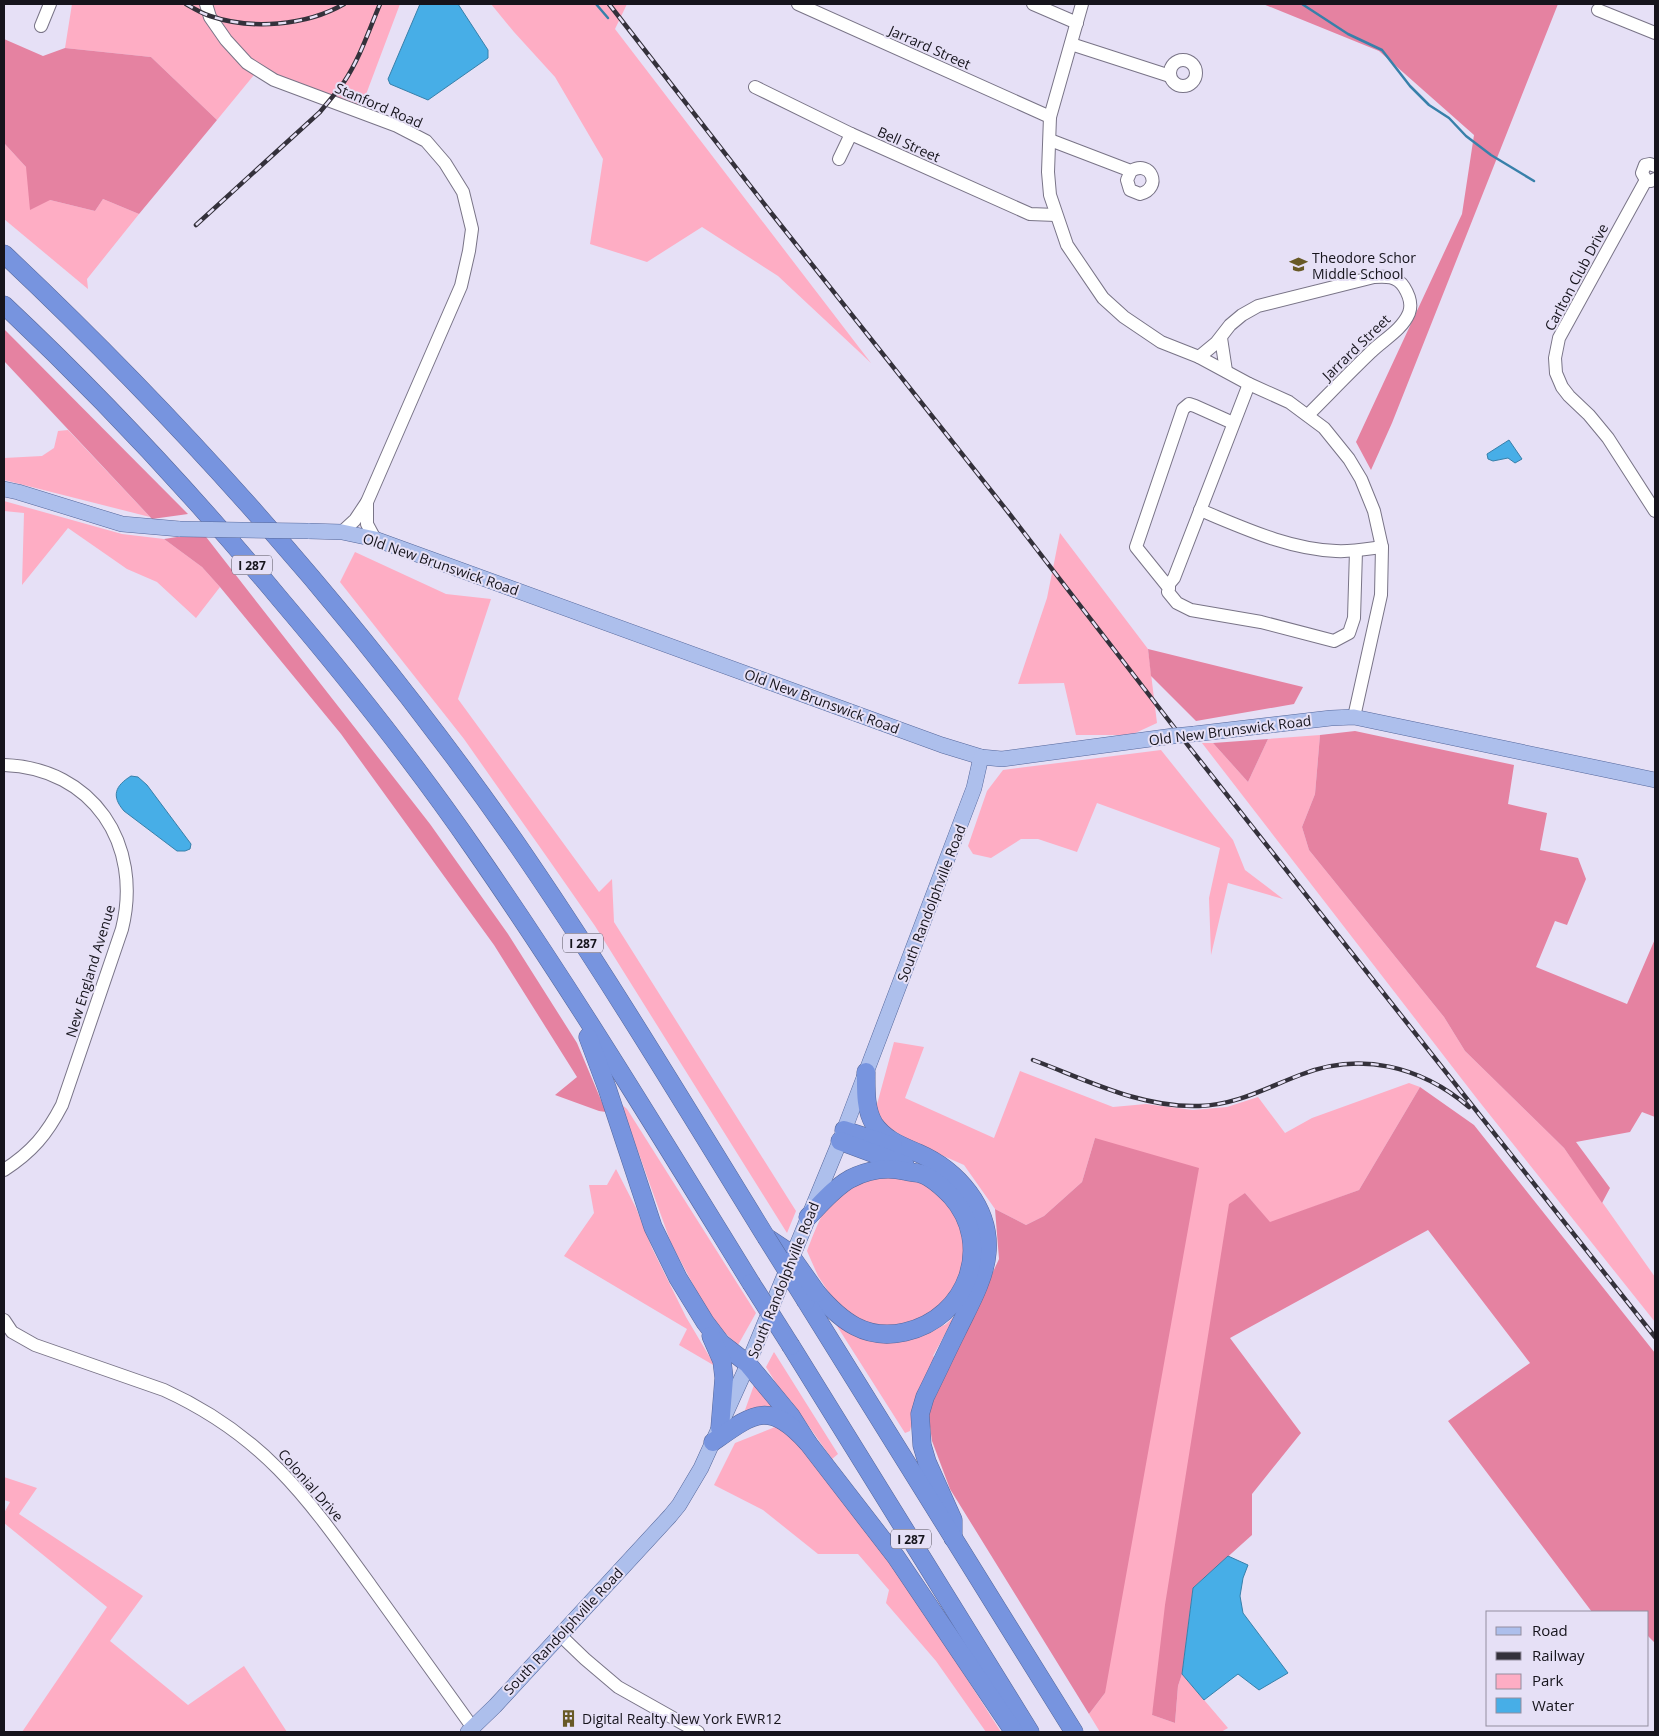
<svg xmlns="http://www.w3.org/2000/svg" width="1659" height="1736" viewBox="0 0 1659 1736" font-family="'Open Sans',sans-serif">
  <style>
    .green { fill: #feadc4 }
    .forest { fill: #e582a1 }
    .water { fill: #47aee7; stroke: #3880aa }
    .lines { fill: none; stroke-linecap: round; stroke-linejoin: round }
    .stream { stroke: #3880aa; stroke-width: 2.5 }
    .minor-casing { stroke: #797487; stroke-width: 14 }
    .major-casing { stroke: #55679b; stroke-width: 16 }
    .highway-casing { stroke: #55679b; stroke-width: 19 }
    .minor { stroke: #fff; stroke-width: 12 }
    .major { stroke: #adbfec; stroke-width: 15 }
    .highway { stroke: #7794df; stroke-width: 18 }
    .rail-casing { stroke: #34313b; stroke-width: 4.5 }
    .rail { stroke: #e6e0f6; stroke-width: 2.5; stroke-dasharray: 8; stroke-linecap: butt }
    .major-bridge-casing { stroke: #55679b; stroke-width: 16; stroke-linecap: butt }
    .highway-bridge-casing { stroke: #55679b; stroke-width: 19; stroke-linecap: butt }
    .major-bridge { stroke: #adbfec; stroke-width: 15 }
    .highway-bridge { stroke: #7794df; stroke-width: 18 }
    .labels { text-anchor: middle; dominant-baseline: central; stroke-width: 4; stroke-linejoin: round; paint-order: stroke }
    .shield { fill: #e6e0f6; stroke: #54515d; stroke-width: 1 }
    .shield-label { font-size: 12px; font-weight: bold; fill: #16141c }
    .street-label { font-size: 14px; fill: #16141c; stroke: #e6e0f6 }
    .poi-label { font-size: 14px; fill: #16141c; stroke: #e6e0f6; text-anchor: start }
  </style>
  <rect width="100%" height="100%" fill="#e6e0f6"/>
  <g class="green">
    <polygon points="72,4 400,4 359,113 258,70 217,120 151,57 65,48"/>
    <polygon points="491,4 627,4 615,29 871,363 778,276 702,227 647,262 590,244 603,159 555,77 514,32"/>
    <polygon points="4,143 26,167 50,200 95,211 103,199 139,214 87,279 88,289 4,219"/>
    <polygon points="68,430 150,517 4,480 4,458 42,456 54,448 58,431"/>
    <polygon points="4,501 122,534 164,539 202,567 220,587 196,618 157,582 127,569 68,528 22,585 24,513 4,511"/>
    <polygon points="1060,533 1148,649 1157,723 1131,735 1076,735 1064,683 1018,684 1047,598"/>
    <polygon points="355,552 446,594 491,599 458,699 599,892 612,879 614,922 796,1211 787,1233 595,926 549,860 464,739 340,582"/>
    <polygon points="1320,735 1315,794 1302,827 1309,850 1444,1017 1465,1051 1564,1148 1655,1277 1655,1322 1478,1100 1202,743 1213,743 1248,782 1268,739"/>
    <polygon points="1161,750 1233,840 1245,870 1283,899 1228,883 1211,955 1209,898 1220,848 1097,803 1077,852 1038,839 1021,839 991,858 973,854 968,846 987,791 1003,770"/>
    <polygon points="894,1042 924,1047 905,1098 994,1138 1020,1071 1113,1107 1146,1104 1193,1110 1227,1107 1258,1097 1285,1133 1312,1118 1409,1083 1420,1087 1359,1190 1270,1223 1245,1193 1152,1715 1175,1723 1178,1686 1182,1674 1228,1728 1221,1732 1100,1732 1089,1714 1105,1693 1095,1138 1082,1182 1044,1216 1026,1225 995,1209 964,1165 914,1143 885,1125 876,1108"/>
    <polygon points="621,1104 627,1109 756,1313 738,1345 713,1322 671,1243"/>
    <polygon points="616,1169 636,1208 652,1248 686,1317 715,1366 679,1345 687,1329 564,1256 594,1213 589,1185 607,1185"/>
    <path d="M880 1175 918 1181 937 1191 956 1216 964 1242V1269L949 1301 914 1325 873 1326 839 1308 818 1276 807 1251C815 1231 826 1198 846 1186 855 1181 869 1179 880 1175Z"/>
    <polygon points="830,1315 841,1324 931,1328 933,1331 946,1324 955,1316 933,1356 936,1358 917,1400 910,1431 905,1433"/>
    <polygon points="774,1352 838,1454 832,1459 791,1401 779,1388 766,1367"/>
    <polygon points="756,1384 785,1415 746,1411 745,1410 754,1385"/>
    <polygon points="775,1427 783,1428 791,1432 904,1581 1001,1732 986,1732 936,1661 886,1603 889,1590 858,1554 818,1554 763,1510 714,1485 735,1443"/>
    <polygon points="4,1477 37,1488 19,1514 143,1596 110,1641 188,1705 244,1666 287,1732 22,1732 107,1607 4,1523 4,1513 10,1502 4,1500"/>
  </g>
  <g class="forest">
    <polygon points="1263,4 1558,4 1392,423 1371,470 1356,442 1462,214 1474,135 1379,51"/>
    <polygon points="4,39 43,56 65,48 151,57 217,120 139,214 103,199 95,211 50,200 30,210 26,167 4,143"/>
    <polygon points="4,329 188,514 152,519 4,361"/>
    <polygon points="203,533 430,824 508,934 577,1043 606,1112 599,1111 555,1095 577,1077 494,945 341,734 220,587 202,567 164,539"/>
    <polygon points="1148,649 1303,687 1294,704 1196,721 1151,676"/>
    <polygon points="1355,731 1514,765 1508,804 1547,813 1540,850 1578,858 1586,879 1567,925 1555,921 1536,967 1627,1004 1655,939 1655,1117 1642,1112 1630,1132 1576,1142 1610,1188 1602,1203 1564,1148 1465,1051 1444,1017 1309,850 1302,827 1315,794 1320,735"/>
    <polygon points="1268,739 1248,782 1213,743"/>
    <polygon points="1420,1087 1474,1125 1655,1353 1655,1643 1648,1636 1648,1612 1592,1612 1448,1421 1530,1363 1428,1230 1230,1338 1301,1433 1252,1494 1252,1535 1193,1588 1182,1674 1178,1686 1175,1723 1152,1715 1165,1605 1229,1204 1245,1193 1270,1222 1359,1190"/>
    <polygon points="1095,1138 1199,1168 1105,1693 1089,1714 950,1489 932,1441 928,1412 999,1259 995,1209 1026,1225 1044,1216 1082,1182"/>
  </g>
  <g class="water">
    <polygon points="420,4 458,4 488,50 488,58 428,100 390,84 388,79"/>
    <polygon points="1509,440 1522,459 1515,463 1508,458 1493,461 1488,459 1487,454"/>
    <path d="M131 776 138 777 147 785 191 844 190 849 185 851H177L124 811C111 796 115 786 131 776Z"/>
    <polygon points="1228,1556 1248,1565 1243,1578 1240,1596 1243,1613 1288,1673 1259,1690 1238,1674 1204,1700 1182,1674 1193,1588"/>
  </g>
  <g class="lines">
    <g class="stream">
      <polyline points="596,4 608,18"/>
      <polyline points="1302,4 1348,34 1382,50 1410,86 1429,105 1449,118 1466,136 1491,155 1534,181"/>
    </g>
    <defs>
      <g id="minor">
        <polyline points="206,4 210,17 226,40 247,63 274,80 397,126 426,141 445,163 463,192 472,229 469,251 461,286 367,502 355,520 342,532"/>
        <polyline points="798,4 1050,117"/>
        <polyline points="1033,4 1077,23"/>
        <polyline points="1082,4 1050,117 1048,172 1050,195 1067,245 1103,298 1124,317 1161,342 1199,357 1249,384 1289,402 1324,428 1349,459 1361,479 1374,511 1382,547 1381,595 1354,717"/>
        <polyline points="1598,10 1655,33"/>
        <polyline points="41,26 50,4"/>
        <polyline points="1071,44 1170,76"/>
        <circle cx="1183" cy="73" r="13"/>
        <polyline points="755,87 851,134 1030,214 1056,215"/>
        <path d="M1050 140 1131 171C1151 159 1163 188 1140 194L1130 190 1127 180 1131 171"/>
        <polyline points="839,159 851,134"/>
        <polyline points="1655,166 1650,164 1645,165 1642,173 1646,180 1651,181 1655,179"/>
        <polyline points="1646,180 1559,338 1555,358 1556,373 1562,387 1569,396 1589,415 1608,438 1655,511"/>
        <polyline points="1221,338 1226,371"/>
        <path d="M1199 357 1216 343 1230 325 1242 315 1258 306 1374 277C1386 276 1397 276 1404 287 1409 295 1412 305 1409 313 1402 330 1383 340 1371 352 1350 372 1329 394 1308 415"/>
        <polyline points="1233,423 1195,406 1189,404 1183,409 1136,547 1169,588 1168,592 1177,603 1191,610 1261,622 1334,641 1349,633 1354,618 1356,551"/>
        <polyline points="367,502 367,524 375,539"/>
        <path d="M1200 510C1244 528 1288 549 1336 551 1351 552 1367 549 1382 547"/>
        <polyline points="1169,588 1169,584 1174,578 1249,384"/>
        <path d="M4 765C93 768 143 844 122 929L62 1105C47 1134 32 1152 4 1170"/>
        <path d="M4 1320 12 1332 35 1345 164 1390C265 1436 308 1499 371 1586 405 1633 439 1680 473 1728"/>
        <polyline points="560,1635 585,1659 618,1687 698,1732"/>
      </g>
      <g id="major">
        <polyline points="4,489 18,492 122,524 180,529"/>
        <polyline points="308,531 342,532 375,539 942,745 981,757 1002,759 1173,736"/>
        <polyline points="1194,734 1331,718 1354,717 1655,780"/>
        <polyline points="468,1732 495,1706 670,1516 679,1505 701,1468 748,1364 840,1141 974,788 981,757"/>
      </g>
      <g id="highway">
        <path d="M4 254C193 432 365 627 514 840 603 969 684 1104 766 1237L787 1251"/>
        <path d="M4 305C102 397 194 496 280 599 348 679 414 762 474 849 572 990 661 1137 751 1283"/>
        <polyline points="588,1037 607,1088 653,1227 678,1278 705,1322 721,1343 748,1364 791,1416 808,1443"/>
        <path d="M866 1072C866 1089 865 1109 874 1124 885 1140 902 1146 918 1153 957 1170 991 1208 987 1253 985 1279 968 1308 957 1331 946 1353 936 1375 925 1397L920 1414 922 1445 927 1462 953 1520V1538"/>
        <polyline points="844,1130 893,1146"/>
        <polyline points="840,1141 905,1165"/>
        <path d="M808 1217C821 1204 834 1188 850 1179 867 1170 887 1167 905 1171 911 1173 919 1172 924 1175 934 1179 943 1188 951 1196 994 1244 968 1318 905 1332 866 1341 841 1321 817 1293"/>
        <polyline points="806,1301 1074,1732"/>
        <polyline points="711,1336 722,1361 724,1378 720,1428"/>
        <polyline points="791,1346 1030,1732"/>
        <path d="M713 1442C754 1413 769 1400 808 1443L896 1557 1014 1732"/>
      </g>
    </defs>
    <use href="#minor" class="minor-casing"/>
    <use href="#major" class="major-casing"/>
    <use href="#highway" class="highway-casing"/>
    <use href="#minor" class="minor"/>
    <use href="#major" class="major"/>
    <use href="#highway" class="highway"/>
    <defs>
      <g id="rail">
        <path d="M186 4C193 8 201 13 210 16 251 30 306 26 344 4"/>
        <polyline points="609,4 772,214 1008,512 1190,748 1655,1337"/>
        <path d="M196 225 320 112C328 102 337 92 344 82 360 58 369 30 380 4"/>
        <path d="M1033 1060C1087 1080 1141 1108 1199 1106 1236 1105 1266 1088 1300 1075 1360 1051 1421 1066 1469 1107"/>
      </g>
    </defs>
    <use href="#rail" class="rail-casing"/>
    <use href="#rail" class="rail"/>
    <defs>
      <g id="major-bridge">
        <polyline points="180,529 308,531"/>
        <polyline points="1173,736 1194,734"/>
      </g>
      <g id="highway-bridge">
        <polyline points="766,1237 806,1301"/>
        <polyline points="793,1259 817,1293"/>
        <polyline points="751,1283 791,1346"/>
      </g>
    </defs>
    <use href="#major-bridge" class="major-bridge-casing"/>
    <use href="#highway-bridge" class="highway-bridge-casing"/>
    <use href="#major-bridge" class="major-bridge"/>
    <use href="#highway-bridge" class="highway-bridge"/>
  </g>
  <defs>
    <symbol id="school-bare" viewBox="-9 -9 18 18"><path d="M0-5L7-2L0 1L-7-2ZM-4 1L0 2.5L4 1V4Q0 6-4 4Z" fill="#685926" stroke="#e6e0f6" stroke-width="2.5" paint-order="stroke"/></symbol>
    <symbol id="building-bare" viewBox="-9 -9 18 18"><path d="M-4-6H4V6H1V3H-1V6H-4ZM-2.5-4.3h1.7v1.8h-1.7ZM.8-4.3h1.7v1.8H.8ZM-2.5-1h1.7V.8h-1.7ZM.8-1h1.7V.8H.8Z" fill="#685926" stroke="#e6e0f6" stroke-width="2.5" paint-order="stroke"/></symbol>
  </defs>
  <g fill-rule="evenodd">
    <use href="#school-bare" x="1286" y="252" width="25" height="25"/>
    <use href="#building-bare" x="556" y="1706" width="25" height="25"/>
  </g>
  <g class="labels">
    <g class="shield">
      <rect x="232" y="555.5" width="40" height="19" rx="4"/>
      <rect x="563" y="933.5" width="40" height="19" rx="4"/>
      <rect x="891" y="1529.5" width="40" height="19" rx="4"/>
    </g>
    <g class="shield-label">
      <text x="252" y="565">I 287</text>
      <text x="583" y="943">I 287</text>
      <text x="911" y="1539">I 287</text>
    </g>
    <g class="street-label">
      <text transform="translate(930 47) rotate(24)">Jarrard Street</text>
      <text transform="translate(379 105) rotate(23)">Stanford Road</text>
      <text transform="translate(909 144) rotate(24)">Bell Street</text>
      <text transform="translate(1576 277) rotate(-62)">Carlton Club Drive</text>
      <text transform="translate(1356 347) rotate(-44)">Jarrard Street</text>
      <text transform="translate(441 564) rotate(19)">Old New Brunswick Road</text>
      <text transform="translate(822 701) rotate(20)">Old New Brunswick Road</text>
      <text transform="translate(1230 730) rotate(-7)">Old New Brunswick Road</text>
      <text transform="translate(931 903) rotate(-69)">South Randolphville Road</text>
      <text transform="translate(90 971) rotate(-73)">New England Avenue</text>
      <text transform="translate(783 1280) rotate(-68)">South Randolphville Road</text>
      <text transform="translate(311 1485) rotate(49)">Colonial Drive</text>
      <text transform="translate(563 1631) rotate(-47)">South Randolphville Road</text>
    </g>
    <g class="poi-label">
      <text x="1312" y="257">Theodore Schor<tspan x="1312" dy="16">Middle School</tspan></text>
      <text x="582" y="1718">Digital Realty New York EWR12</text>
    </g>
  </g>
  <rect width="1659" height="1736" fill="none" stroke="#16141c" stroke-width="10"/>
  <rect x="1486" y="1611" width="162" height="115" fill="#e6e0f6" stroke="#938e9f"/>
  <rect x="1496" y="1627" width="25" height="8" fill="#adbfec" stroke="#938e9f"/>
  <text x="1532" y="1636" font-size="15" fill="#16141c">Road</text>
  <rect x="1496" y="1652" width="25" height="8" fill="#34313b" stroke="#938e9f"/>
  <text x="1532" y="1661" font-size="15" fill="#16141c">Railway</text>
  <rect x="1496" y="1674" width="25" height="15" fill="#feadc4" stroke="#938e9f"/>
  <text x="1532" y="1686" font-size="15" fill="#16141c">Park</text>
  <rect x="1496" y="1698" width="25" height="15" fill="#47aee7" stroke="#938e9f"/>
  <text x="1532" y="1711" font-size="15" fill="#16141c">Water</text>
</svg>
